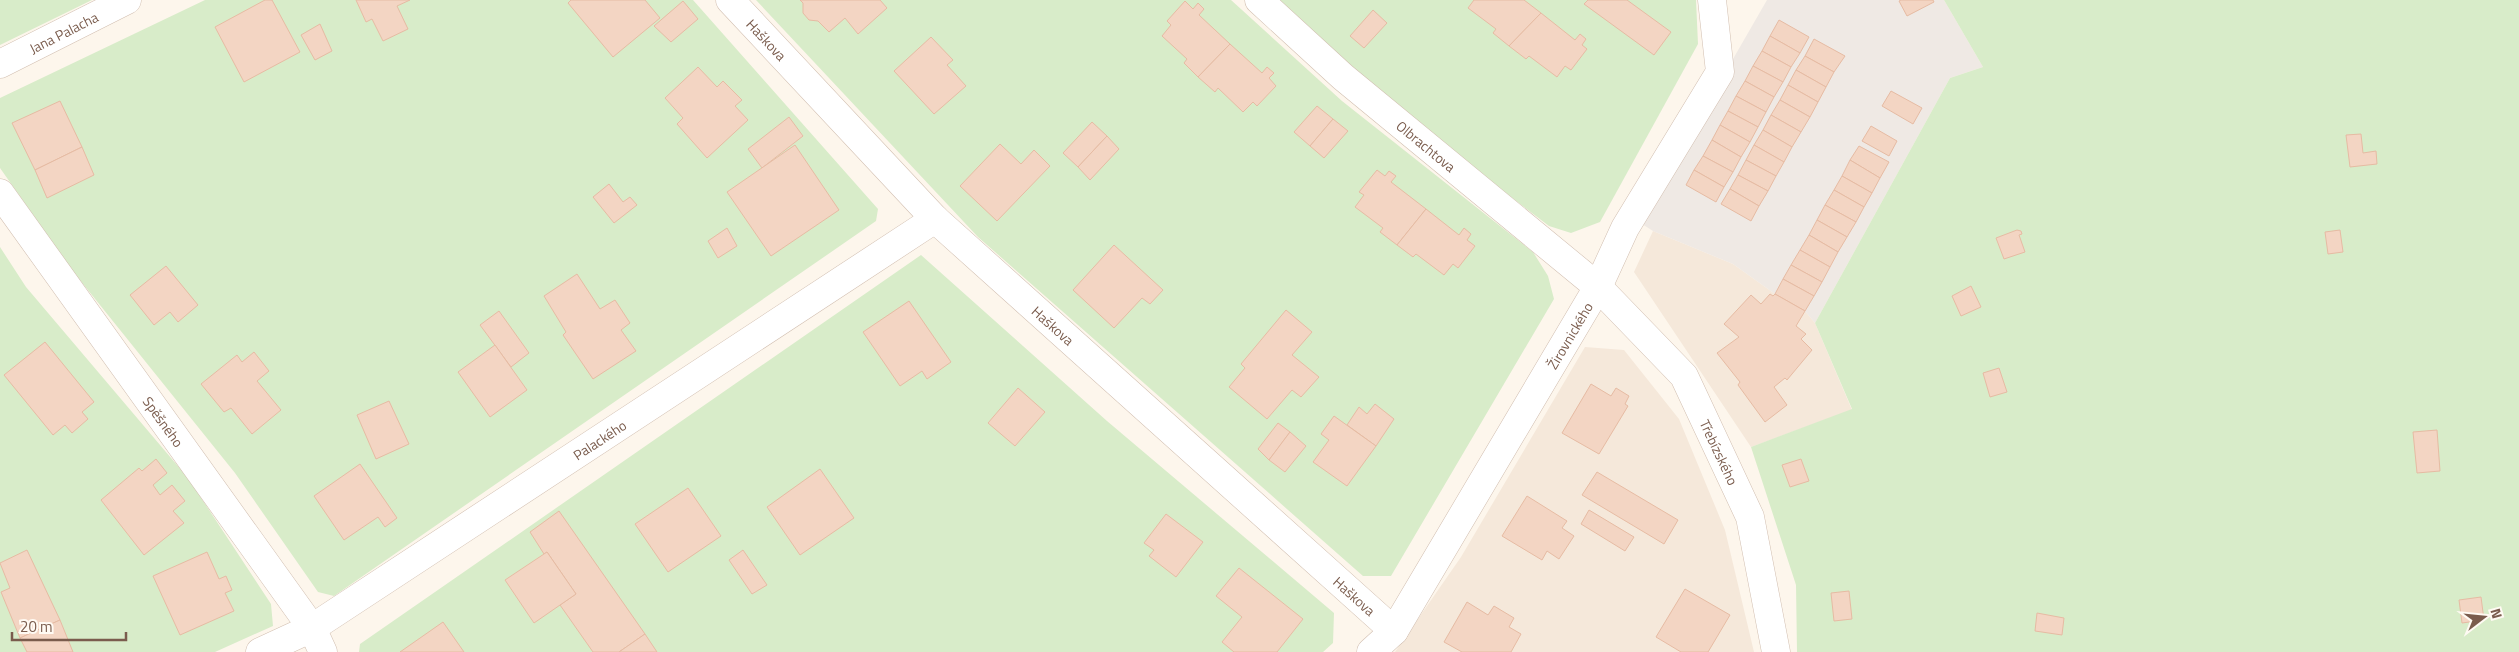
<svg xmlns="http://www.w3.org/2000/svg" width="2519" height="652" viewBox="0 0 2519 652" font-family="'Titillium Web',sans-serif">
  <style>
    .residential { fill: #f5e8da }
    .industrial { fill: #efe9e4 }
    .green { fill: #d8ecc9 }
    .building { fill: #f3d5c3; stroke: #e6bba3 }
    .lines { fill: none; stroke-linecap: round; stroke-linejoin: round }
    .street-casing { stroke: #d1beb0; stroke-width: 29 }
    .street { stroke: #fff; stroke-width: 28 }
    .labels { text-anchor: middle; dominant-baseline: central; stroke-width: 4; stroke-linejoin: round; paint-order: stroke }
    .street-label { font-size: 14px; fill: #7a5c4d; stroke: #fffaf3 }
  </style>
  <rect width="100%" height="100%" fill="#fdf6ec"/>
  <g class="residential">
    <polygon points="1653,231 1733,264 1775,294 1805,311 1815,323 1852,410 1751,447 1634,272"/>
    <polygon points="1585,347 1624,350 1679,419 1725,530 1754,652 1395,652 1461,557"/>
  </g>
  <polygon class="industrial" points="1767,0 1944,0 1983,67 1950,78 1815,323 1805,311 1775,294 1733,264 1653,231 1639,222"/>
  <g class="green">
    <polygon points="0,0 92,0 0,45"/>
    <polygon points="205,0 693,0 878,209 876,221 334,596 318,592 235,473 71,269 0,168 0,98"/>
    <polygon points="756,0 1231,0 1342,101 1533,252 1548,276 1554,299 1391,576 1363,576 978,237"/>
    <polygon points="1271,0 1696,0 1698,44 1600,222 1571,233 1549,226 1348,73"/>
    <polygon points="1944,0 2519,0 2519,652 1797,652 1796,585 1751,447 1852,409 1815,323 1950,78 1983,67"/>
    <polygon points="0,247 26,287 188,478 271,604 273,626 215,652 0,652"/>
    <polygon points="921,255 1107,421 1334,613 1333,643 1323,652 359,652 360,644"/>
  </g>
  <g class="building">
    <polygon points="265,0 272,0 300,52 244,82 215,27"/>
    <polygon points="356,0 410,0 397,6 408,29 383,41 372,19 366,22"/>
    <polygon points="571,0 645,0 660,18 613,57 568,3"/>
    <polygon points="800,0 880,0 887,8 858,34 845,18 829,32 818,21 809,20 803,13 803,3"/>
    <polygon points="1474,0 1524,0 1541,13 1509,46 1493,33 1496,29 1468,8"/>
    <polygon points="1588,0 1627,0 1671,32 1654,55 1584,4"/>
    <polygon points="1901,0 1933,0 1934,2 1907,16 1899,1"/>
    <polygon points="683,1 698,19 671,42 654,26"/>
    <polygon points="1185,1 1193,9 1198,3 1204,9 1199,15 1230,44 1198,77 1184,63 1187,59 1162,36 1171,25 1167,21"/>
    <polygon points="1373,10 1387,23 1364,48 1350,36"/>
    <polygon points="1541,13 1575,40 1580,34 1586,39 1582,45 1587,49 1571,70 1565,66 1557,77 1529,56 1526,59 1509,46"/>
    <polygon points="1779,20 1809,37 1800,53 1770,36"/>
    <polygon points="320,24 332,51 315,60 301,35"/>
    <polygon points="1770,36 1800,53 1791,67 1762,51"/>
    <polygon points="931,37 953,60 947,65 966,86 934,114 894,71"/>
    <polygon points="1814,39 1845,56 1834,72 1805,56"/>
    <polygon points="1230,44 1262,73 1267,67 1274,73 1269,78 1276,86 1257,106 1253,102 1243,112 1218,88 1215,92 1198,77"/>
    <polygon points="1762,51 1791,67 1783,82 1753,66"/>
    <polygon points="1805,56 1834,72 1826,87 1796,70"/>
    <polygon points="1753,66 1783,82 1774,97 1745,81"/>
    <polygon points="698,67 717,87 723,81 742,100 735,106 748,120 707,158 677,124 683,118 665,98"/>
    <polygon points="1796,70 1826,87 1818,102 1788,85"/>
    <polygon points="1745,81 1774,97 1766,112 1736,96"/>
    <polygon points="1788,85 1818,102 1810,117 1780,100"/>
    <polygon points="1891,91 1922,108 1913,124 1882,106"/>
    <polygon points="1736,96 1766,112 1758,127 1728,111"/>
    <polygon points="1780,100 1810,117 1801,132 1771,115"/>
    <polygon points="60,101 82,147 35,170 12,123"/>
    <polygon points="1317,106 1333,119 1310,146 1294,132"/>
    <polygon points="1728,111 1758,127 1750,142 1720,125"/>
    <polygon points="1771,115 1801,132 1792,147 1763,130"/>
    <polygon points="789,117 803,136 762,168 748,149"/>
    <polygon points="1333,119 1348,131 1324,158 1310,146"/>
    <polygon points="1092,122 1107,136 1078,167 1063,153"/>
    <polygon points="1720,125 1750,142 1741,157 1712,140"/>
    <polygon points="1871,126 1897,141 1889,156 1862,141"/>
    <polygon points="1763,130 1792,147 1784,162 1754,145"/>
    <polygon points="2361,134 2363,153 2376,151 2377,164 2350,167 2346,135"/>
    <polygon points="1107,136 1119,149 1090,180 1078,167"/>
    <polygon points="1712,140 1741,157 1733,172 1703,156"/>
    <polygon points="1000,144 1021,164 1034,150 1050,166 997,221 960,186"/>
    <polygon points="795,145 839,210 771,256 727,192"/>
    <polygon points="1754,145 1784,162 1776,176 1746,160"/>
    <polygon points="1859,146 1889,162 1880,178 1850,160"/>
    <polygon points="82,147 94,175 47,198 35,170"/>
    <polygon points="1703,156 1733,172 1724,187 1694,170"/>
    <polygon points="1746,160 1776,176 1768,191 1738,175"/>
    <polygon points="1850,160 1880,178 1872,193 1842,176"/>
    <polygon points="1377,170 1385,176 1389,171 1396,176 1391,182 1426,209 1397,245 1380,232 1383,228 1355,207 1364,195 1359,192"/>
    <polygon points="1694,170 1724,187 1716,202 1686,185"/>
    <polygon points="1738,175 1768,191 1759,206 1730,189"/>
    <polygon points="1842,176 1872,193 1864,207 1834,190"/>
    <polygon points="609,184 623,202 630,197 637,205 614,223 593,197"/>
    <polygon points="1730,189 1759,206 1751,221 1721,204"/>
    <polygon points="1834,190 1864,207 1856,222 1825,205"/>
    <polygon points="1825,205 1856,222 1847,237 1817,220"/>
    <polygon points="1426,209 1459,235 1464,228 1471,234 1467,240 1475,246 1458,268 1453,264 1444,275 1416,254 1413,257 1397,245"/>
    <polygon points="1817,220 1847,237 1838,252 1809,235"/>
    <polygon points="727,228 737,246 718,258 708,241"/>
    <polygon points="2017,230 2021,231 2022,234 2019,235 2025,252 2004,259 1996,238"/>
    <polygon points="2340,230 2343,252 2328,254 2325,232"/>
    <polygon points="1809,235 1838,252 1830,267 1800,250"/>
    <polygon points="1114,245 1163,290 1150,304 1142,298 1114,328 1073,290"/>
    <polygon points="1800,250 1830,267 1822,282 1791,265"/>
    <polygon points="1791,265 1822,282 1814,296 1783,279"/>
    <polygon points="166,266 198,305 178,322 170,312 154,325 130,295"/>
    <polygon points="577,274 600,309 615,300 630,323 621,330 636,351 593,379 563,335 566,332 544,296"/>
    <polygon points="1783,279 1814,296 1805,311 1775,294"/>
    <polygon points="1971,286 1981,307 1961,316 1952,296"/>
    <polygon points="1770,294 1773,296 1775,294 1805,311 1796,326 1806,334 1801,339 1812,350 1787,380 1785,378 1774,387 1787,405 1765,422 1738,385 1740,382 1717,353 1739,337 1724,324 1751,295 1761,304"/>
    <polygon points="909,301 951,362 927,379 922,371 900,386 863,332"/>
    <polygon points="1286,310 1312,332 1292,355 1319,377 1301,397 1292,390 1267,419 1229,387 1245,368 1241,364"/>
    <polygon points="499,311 529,353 511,367 480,325"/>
    <polygon points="45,342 94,402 82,412 88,419 72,433 65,425 53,435 4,375"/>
    <polygon points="495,345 527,390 490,417 458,372"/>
    <polygon points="254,352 269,371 257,381 281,410 252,434 231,408 224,412 201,384 237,355 242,362"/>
    <polygon points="1999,368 2007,392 1990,397 1983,373"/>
    <polygon points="1591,384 1611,396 1616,388 1629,396 1625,404 1628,406 1599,454 1562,433"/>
    <polygon points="1018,388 1045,412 1015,446 988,423"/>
    <polygon points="389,401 409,444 376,459 357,415"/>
    <polygon points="1375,404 1394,419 1376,446 1347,425 1359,407 1367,414"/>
    <polygon points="1334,416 1376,446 1347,486 1313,462 1329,440 1321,434"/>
    <polygon points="1278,423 1290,432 1269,460 1258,449"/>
    <polygon points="2437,430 2440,471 2417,473 2413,432"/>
    <polygon points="1290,432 1306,446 1285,472 1269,460"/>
    <polygon points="156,459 167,473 153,485 160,495 172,485 185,501 173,511 184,523 144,555 101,500 139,468 142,471"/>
    <polygon points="1801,459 1809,481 1790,487 1782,465"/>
    <polygon points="360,464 397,518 385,527 378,517 344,540 314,496"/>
    <polygon points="820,469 854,518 800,555 767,507"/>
    <polygon points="1597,472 1678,520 1664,544 1582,495"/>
    <polygon points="688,488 721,536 668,572 635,524"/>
    <polygon points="1527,496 1567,521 1562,528 1574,536 1559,559 1547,551 1542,560 1502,536"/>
    <polygon points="1589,510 1634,537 1625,551 1581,524"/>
    <polygon points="559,511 645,634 619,652 593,652 560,605 576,594 547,552 544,554 530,532"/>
    <polygon points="1166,514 1203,542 1176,577 1149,556 1154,550 1144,543"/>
    <polygon points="27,550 60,620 20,638 1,592 10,588 0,563"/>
    <polygon points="743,550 767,585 752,594 729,560"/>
    <polygon points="207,552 219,579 226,576 232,590 225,593 234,611 180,635 153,576"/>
    <polygon points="547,552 576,594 534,623 505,580"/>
    <polygon points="1239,568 1303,619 1277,652 1234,652 1222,642 1242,617 1216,596"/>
    <polygon points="1685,589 1730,615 1708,652 1681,652 1656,637"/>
    <polygon points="1849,591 1852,619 1834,621 1831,593"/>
    <polygon points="2481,597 2484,620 2462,623 2459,600"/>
    <polygon points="1467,602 1488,615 1494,606 1514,618 1509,627 1521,634 1511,652 1462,652 1444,642"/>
    <polygon points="2037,613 2064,618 2062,635 2035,631"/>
    <polygon points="60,620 73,652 27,652 20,638"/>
    <polygon points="443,622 464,652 400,652"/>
    <polygon points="645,634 657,652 619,652"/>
  </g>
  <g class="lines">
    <defs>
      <g id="street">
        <path id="s1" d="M730 0 935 219 1394 631"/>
        <path id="s2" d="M1259 0 1343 77 1598 287 1684 376 1750 517 1776 652"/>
        <path id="s3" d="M0 64 127 0"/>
        <path id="s4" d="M0 193 312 628 323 652"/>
        <path id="s5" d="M260 652 312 628 935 219"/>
        <path id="s6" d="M1371 652 1394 631 1598 287 1625 228 1720 72 1712 0"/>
      </g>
    </defs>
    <use href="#street" class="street-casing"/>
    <use href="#street" class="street"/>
  </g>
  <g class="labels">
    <g class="street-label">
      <text stroke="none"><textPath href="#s3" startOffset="71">Jana Palacha</textPath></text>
      <text stroke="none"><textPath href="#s1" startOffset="54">Haškova</textPath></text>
      <text stroke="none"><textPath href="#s2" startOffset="222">Olbrachtova</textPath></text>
      <text stroke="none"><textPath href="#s1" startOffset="459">Haškova</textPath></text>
      <text stroke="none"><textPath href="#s6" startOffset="375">Žirovnického</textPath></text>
      <text stroke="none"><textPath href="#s4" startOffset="281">Spěšného</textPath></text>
      <text stroke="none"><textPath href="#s5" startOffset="401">Palackého</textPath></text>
      <text stroke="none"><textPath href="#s2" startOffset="652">Třebízského</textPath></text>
      <text stroke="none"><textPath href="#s1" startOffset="864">Haškova</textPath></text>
    </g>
  </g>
  <g transform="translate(2484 617) rotate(74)" stroke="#fffaf3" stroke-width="4" paint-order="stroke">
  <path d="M0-4L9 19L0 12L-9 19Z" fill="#7a5c4d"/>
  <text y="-8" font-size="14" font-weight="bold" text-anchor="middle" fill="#7a5c4d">N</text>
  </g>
  <path d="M12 632v8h114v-8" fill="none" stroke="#7a5c4d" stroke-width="2.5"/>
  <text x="20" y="632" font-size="15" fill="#7a5c4d" stroke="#fffaf3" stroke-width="4" paint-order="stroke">20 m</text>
</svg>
